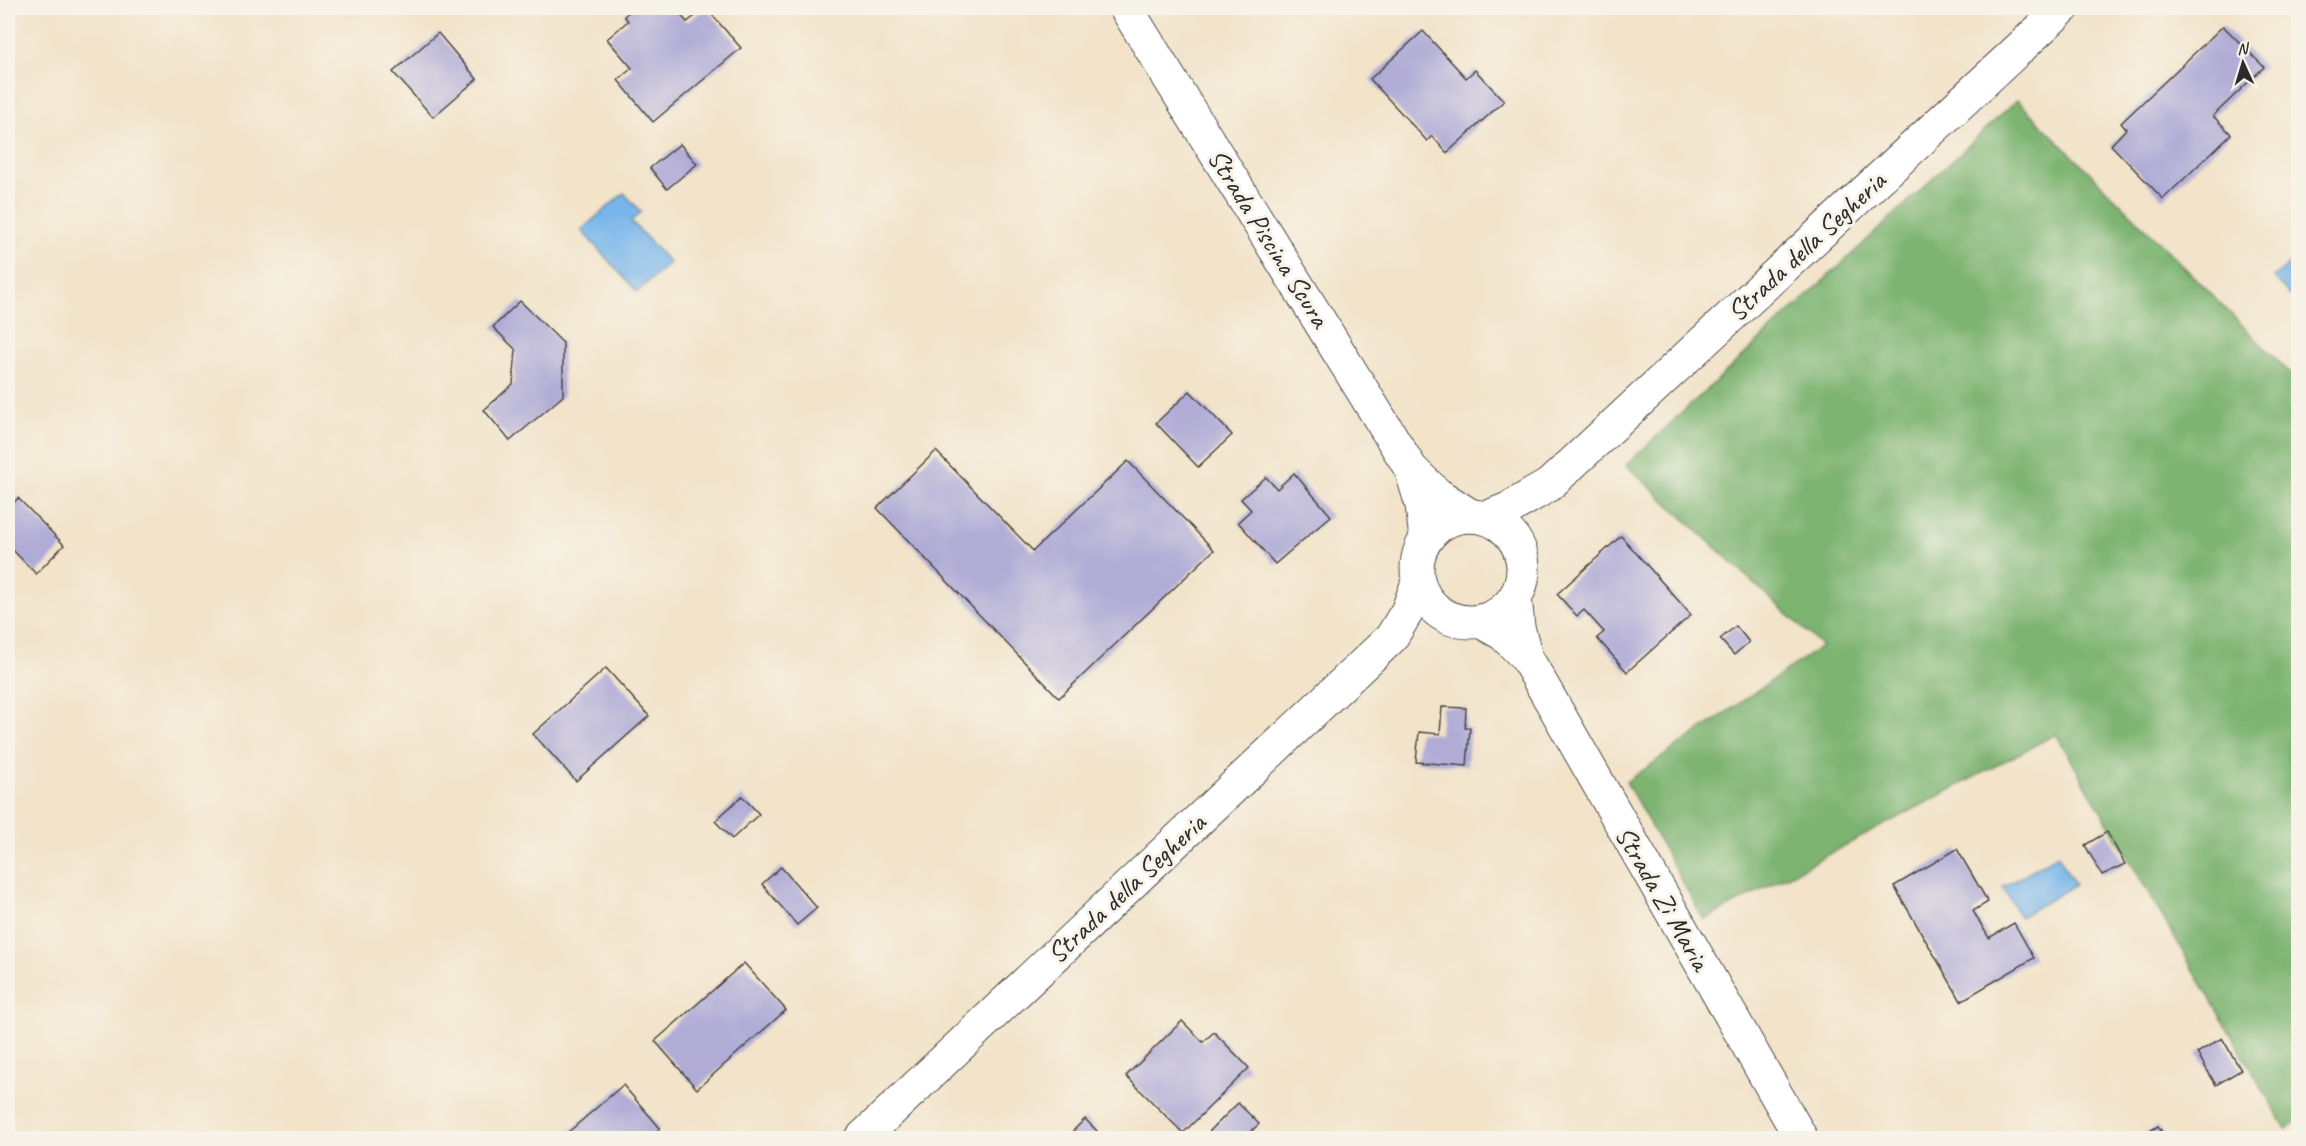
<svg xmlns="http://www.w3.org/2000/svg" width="2306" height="1146" viewBox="0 0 2306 1146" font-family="Caveat,sans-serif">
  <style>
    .forest { fill: #7db471; stroke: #54704e; stroke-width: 1.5 }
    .water { fill: #77b5ea; stroke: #51708a; stroke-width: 1.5 }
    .building { fill: #b0acd6 }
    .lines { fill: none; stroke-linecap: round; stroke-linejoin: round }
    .minor-casing { stroke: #494743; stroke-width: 35 }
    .major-casing { stroke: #494743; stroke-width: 35 }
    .minor { stroke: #fff; stroke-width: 33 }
    .major { stroke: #fff; stroke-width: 33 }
    .labels { text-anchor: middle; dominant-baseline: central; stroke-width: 6; stroke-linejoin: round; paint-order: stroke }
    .street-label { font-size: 28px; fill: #2b2b2b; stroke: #f7f3e8 }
  </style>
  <rect width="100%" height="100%" fill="#f7f3e8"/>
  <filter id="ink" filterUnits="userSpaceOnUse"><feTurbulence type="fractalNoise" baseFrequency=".0167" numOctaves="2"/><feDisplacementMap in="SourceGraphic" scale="12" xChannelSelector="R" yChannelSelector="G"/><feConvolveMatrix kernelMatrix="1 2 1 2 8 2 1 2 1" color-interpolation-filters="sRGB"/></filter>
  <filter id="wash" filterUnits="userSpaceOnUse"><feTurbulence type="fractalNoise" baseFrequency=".008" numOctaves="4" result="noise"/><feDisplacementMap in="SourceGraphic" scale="24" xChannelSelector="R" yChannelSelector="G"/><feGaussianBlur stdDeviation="1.35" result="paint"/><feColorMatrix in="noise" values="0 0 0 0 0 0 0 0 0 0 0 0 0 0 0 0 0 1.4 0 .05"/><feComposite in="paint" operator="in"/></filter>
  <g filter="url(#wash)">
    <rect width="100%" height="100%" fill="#f2e3c9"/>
    <polygon class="forest" points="2017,100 2298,381 2298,1120 2286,1129 2056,734 1704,920 1626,782 1822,646 1626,465"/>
    <g class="water">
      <polygon points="624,193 641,212 631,221 670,263 637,292 581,230"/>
      <polygon points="2298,255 2298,304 2274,278"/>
      <polygon points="2058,855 2075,885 2020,917 2003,887"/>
    </g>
    <g id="blocks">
      <g class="building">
        <polygon points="634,8 674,8 687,22 706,8 741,48 653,122 618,80 632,68 607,39 628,21 624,16"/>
        <polygon points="2223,26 2264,67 2213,116 2231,134 2163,199 2111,145 2126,129 2121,123"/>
        <polygon points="1423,31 1466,78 1475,70 1504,101 1447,153 1432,136 1427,141 1370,79"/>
        <polygon points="438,33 477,79 433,117 393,72"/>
        <polygon points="680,144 697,164 667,189 650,168"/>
        <polygon points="520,301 563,343 563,396 510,441 484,410 513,384 516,350 493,327"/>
        <polygon points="1190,391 1232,435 1198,467 1156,423"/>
        <polygon points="936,451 1033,551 1128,461 1214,550 1059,698 877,508"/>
        <polygon points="1294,473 1331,516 1275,564 1238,522 1251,510 1241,499 1266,477 1277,489"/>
        <polygon points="18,498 64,545 36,574 8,545 8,509"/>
        <polygon points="1621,536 1691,615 1627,672 1597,638 1604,632 1584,610 1577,616 1557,594"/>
        <polygon points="1736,626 1749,642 1734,655 1720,639"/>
        <polygon points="606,668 649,716 576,781 533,734"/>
        <polygon points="1442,707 1466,708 1465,728 1470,728 1467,766 1416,762 1419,732 1440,734"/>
        <polygon points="742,796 759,814 732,839 715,821"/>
        <polygon points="2107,832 2125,864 2102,875 2085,845"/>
        <polygon points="1957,849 1988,902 1973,911 1989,938 2014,923 2034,958 1961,1001 1894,886"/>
        <polygon points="781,867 817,908 797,925 762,884"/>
        <polygon points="744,963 786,1010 697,1089 655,1041"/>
        <polygon points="1182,1021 1203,1042 1214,1032 1249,1068 1183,1133 1126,1076"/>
        <polygon points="2222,1038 2241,1070 2216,1085 2197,1053"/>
        <polygon points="623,1085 660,1128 648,1138 570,1138 566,1134"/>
        <polygon points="1238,1103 1259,1124 1244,1138 1208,1138 1205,1136"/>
        <polygon points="1085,1119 1097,1131 1089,1138 1071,1138 1068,1136"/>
        <polygon points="2158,1126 2166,1138 2137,1138"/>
      </g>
    </g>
  </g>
  <g filter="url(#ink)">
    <use href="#blocks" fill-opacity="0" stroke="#494743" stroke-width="1.5"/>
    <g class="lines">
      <defs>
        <g id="minor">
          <polyline points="1126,8 1411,469 1422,505 1426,539"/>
          <polyline points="1412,470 1437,494 1471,516"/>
          <polyline points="1515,597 1518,627 1526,657 1801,1138"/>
          <polyline points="1480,621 1503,634 1526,657"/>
        </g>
        <g id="major">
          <circle cx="1470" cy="569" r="53"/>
          <polyline points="1486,518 1508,509 1549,485 2063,8"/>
          <polyline points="862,1138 1391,638 1408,610 1418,582"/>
        </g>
      </defs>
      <use href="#minor" class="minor-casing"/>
      <use href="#major" class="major-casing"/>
      <use href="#minor" class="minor"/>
      <use href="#major" class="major"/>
    </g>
  </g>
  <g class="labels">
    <g class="street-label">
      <text transform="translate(1269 238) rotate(58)">Strada Piscina Scura</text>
      <text transform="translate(1806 246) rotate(-43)">Strada della Segheria</text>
      <text transform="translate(1126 888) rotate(-43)">Strada della Segheria</text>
      <text transform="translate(1663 898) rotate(60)">Strada Zi Maria</text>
    </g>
  </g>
  <rect width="2306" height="1146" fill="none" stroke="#f7f3e8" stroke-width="30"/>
  <g transform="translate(2243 63) rotate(356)" stroke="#f7f3e8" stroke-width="4.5" paint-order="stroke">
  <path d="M0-4.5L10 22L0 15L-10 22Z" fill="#2b2b2b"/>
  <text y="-9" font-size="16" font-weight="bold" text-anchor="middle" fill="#2b2b2b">N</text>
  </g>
</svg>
